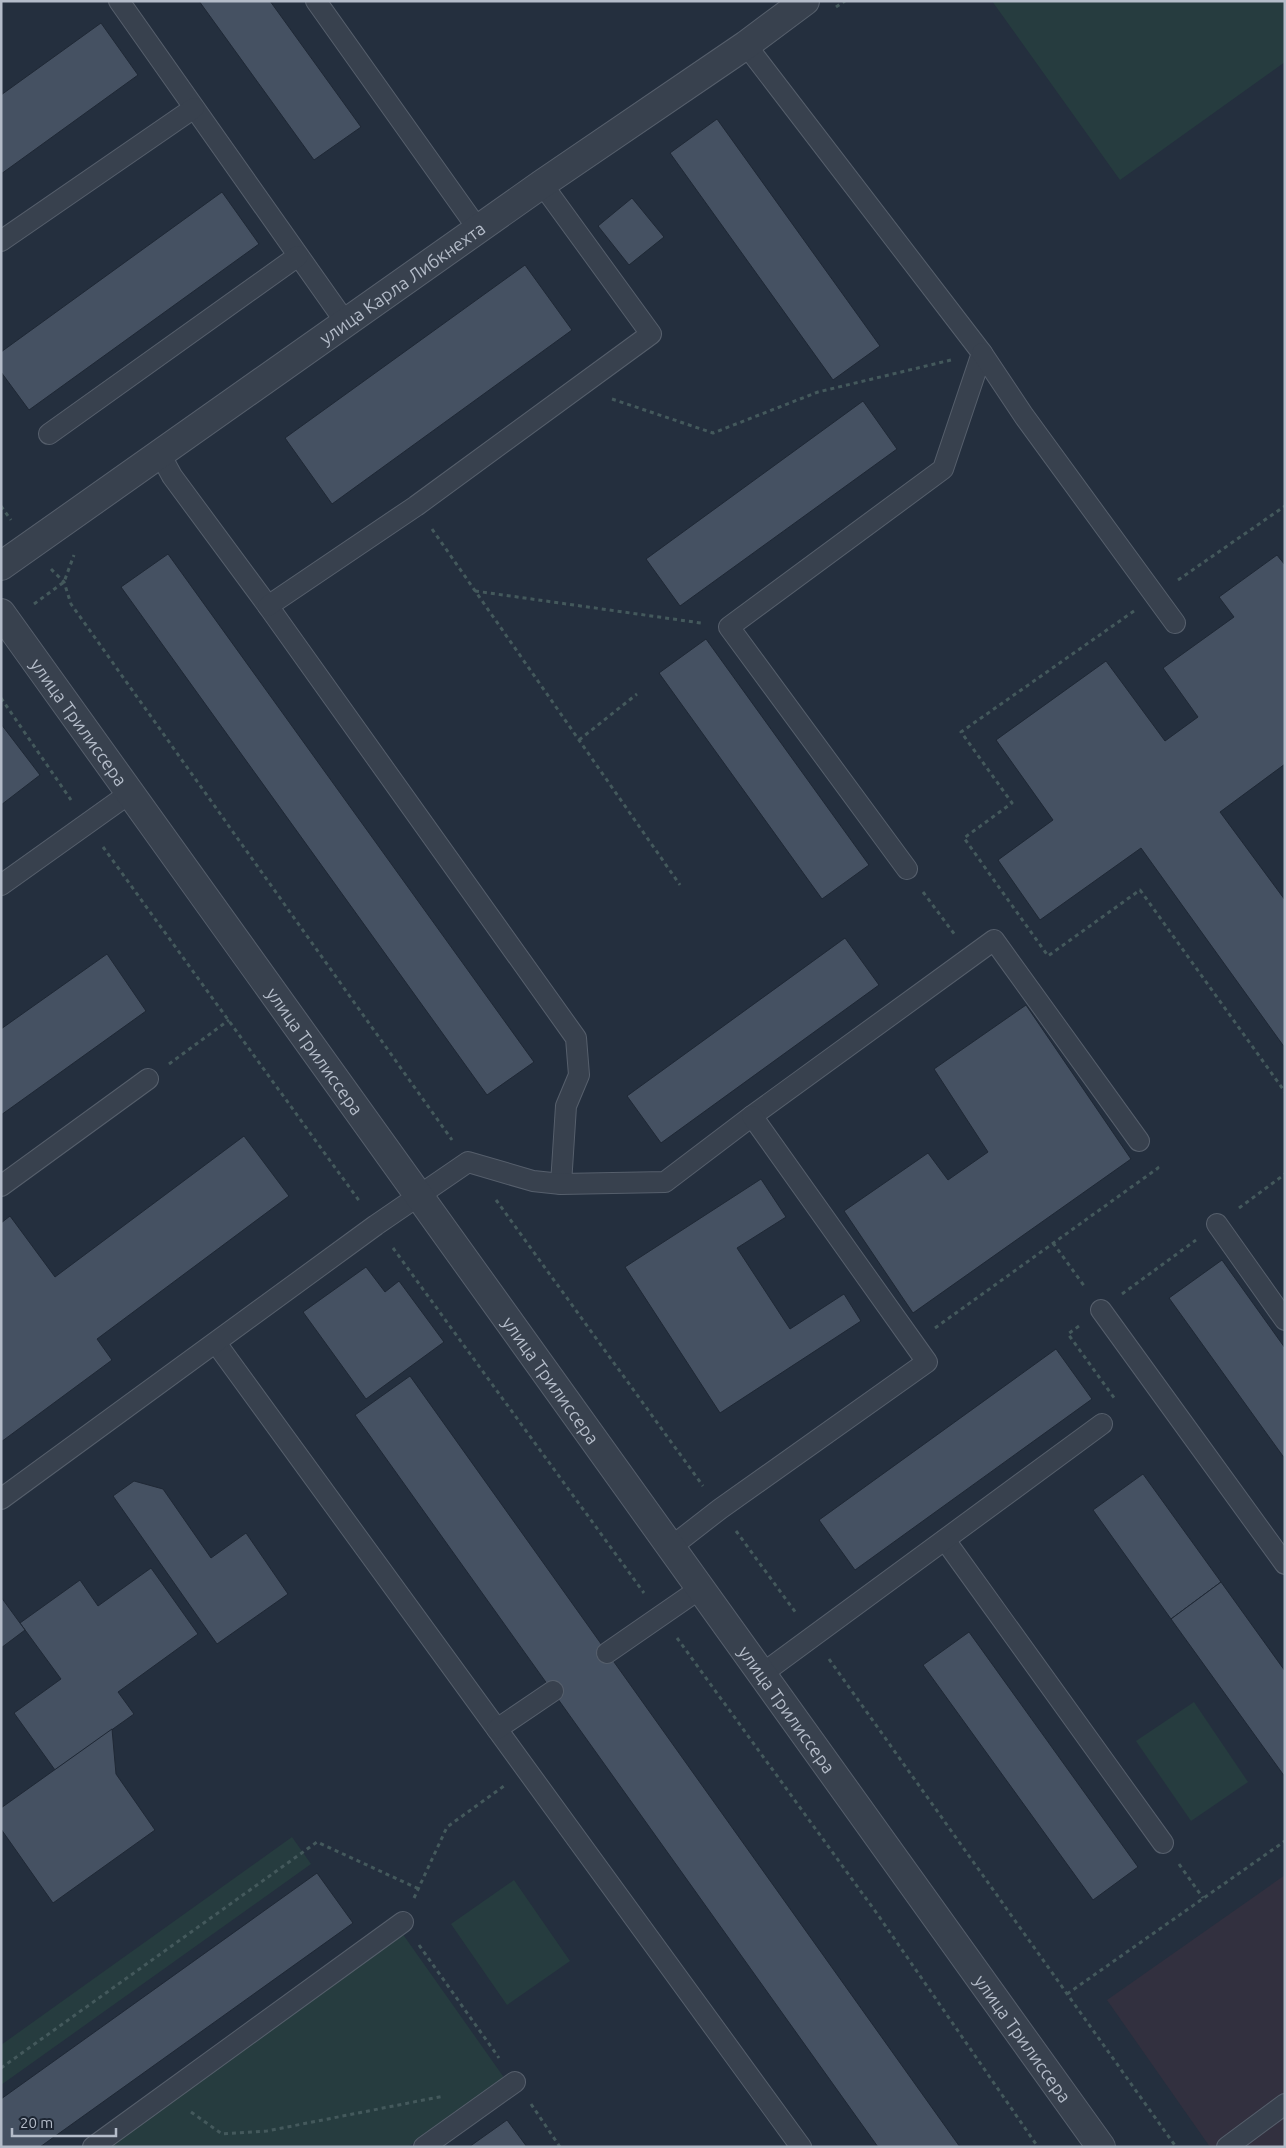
<svg xmlns="http://www.w3.org/2000/svg" width="1286" height="2148" viewBox="0 0 1286 2148" font-family="Ubuntu,sans-serif">
  <style>
    .medical { fill: #32303f }
    .green { fill: #263c3f }
    .building { fill: #455162; stroke: #1f2835 }
    .lines { fill: none; stroke-linecap: round; stroke-linejoin: round }
    .service-casing { stroke: #565f6c; stroke-width: 22 }
    .tertiary-casing { stroke: #565f6c; stroke-width: 30 }
    .path { stroke: #44595c; stroke-width: 3; stroke-dasharray: 4 4; stroke-linecap: butt }
    .service { stroke: #38414e; stroke-width: 20 }
    .tertiary { stroke: #38414e; stroke-width: 28 }
    .labels { text-anchor: middle; dominant-baseline: central; stroke-width: 5; stroke-linejoin: round; paint-order: stroke }
    .street-label { font-size: 18px; fill: #b4bcc9; stroke: #1d2633 }
  </style>
  <rect width="100%" height="100%" fill="#242f3e"/>
  <polygon class="medical" points="1285,1875 1285,2147 1210,2147 1107,2000"/>
  <g class="green">
    <polygon points="992,1 1285,1 1285,62 1120,180"/>
    <polygon points="1194,1702 1248,1782 1191,1821 1136,1741"/>
    <polygon points="292,1837 311,1864 1,2085 1,2045"/>
    <polygon points="514,1880 570,1961 507,2005 451,1924"/>
    <polygon points="402,1933 505,2079 408,2147 107,2147"/>
  </g>
  <g class="building">
    <polygon points="199,1 270,1 361,127 314,160"/>
    <polygon points="101,23 138,75 1,174 1,95"/>
    <polygon points="717,119 880,346 833,380 670,153"/>
    <polygon points="222,192 259,244 29,410 1,372 1,352"/>
    <polygon points="632,198 664,237 629,265 598,226"/>
    <polygon points="525,265 572,330 332,504 285,438"/>
    <polygon points="863,401 897,449 680,606 646,559"/>
    <polygon points="168,554 534,1062 487,1095 121,587"/>
    <polygon points="1277,555 1285,565 1285,764 1220,812 1285,900 1285,1048 1141,848 1040,920 998,860 1053,820 996,740 1106,661 1165,741 1198,717 1163,668 1234,617 1219,597"/>
    <polygon points="706,639 869,865 822,899 659,673"/>
    <polygon points="1,724 40,775 1,805"/>
    <polygon points="845,938 879,985 661,1143 627,1096"/>
    <polygon points="107,954 146,1011 1,1115 1,1029"/>
    <polygon points="1026,1005 1131,1159 913,1313 844,1211 928,1153 948,1180 988,1152 934,1069"/>
    <polygon points="244,1136 289,1196 97,1339 112,1360 1,1442 1,1223 10,1216 55,1277"/>
    <polygon points="761,1179 786,1217 737,1248 790,1329 844,1294 861,1321 720,1413 625,1267"/>
    <polygon points="1222,1260 1285,1348 1285,1459 1169,1298"/>
    <polygon points="366,1267 385,1292 399,1281 444,1342 366,1399 303,1312"/>
    <polygon points="1056,1349 1092,1399 855,1570 819,1520"/>
    <polygon points="410,1376 960,2147 878,2147 355,1415"/>
    <polygon points="1143,1474 1221,1582 1171,1619 1093,1510"/>
    <polygon points="134,1481 163,1489 211,1558 246,1533 288,1594 217,1644 113,1496"/>
    <polygon points="151,1568 198,1634 118,1692 134,1714 55,1770 14,1713 61,1679 20,1623 80,1580 98,1606"/>
    <polygon points="1221,1582 1285,1671 1285,1777 1171,1619"/>
    <polygon points="1,1597 25,1630 1,1648"/>
    <polygon points="969,1632 1138,1867 1093,1900 923,1665"/>
    <polygon points="112,1729 116,1774 155,1830 53,1903 1,1829 1,1808"/>
    <polygon points="317,1873 353,1923 40,2147 1,2147 1,2099"/>
    <polygon points="507,2120 527,2147 469,2147"/>
  </g>
  <g class="lines">
    <defs>
      <g id="service">
        <polyline points="119,1 346,323"/>
        <polyline points="316,1 478,229"/>
        <polyline points="746,45 982,353 943,469 729,627 907,869"/>
        <polyline points="1,241 194,108"/>
        <polyline points="982,353 1024,416 1175,623"/>
        <polyline points="49,434 298,256"/>
        <polyline points="160,454 172,476 268,606 576,1038 579,1075 566,1106 561,1184"/>
        <polyline points="268,606 416,506 651,334 542,184"/>
        <polyline points="1,885 130,793"/>
        <polyline points="1,1186 148,1079"/>
        <polyline points="1217,1224 1285,1320"/>
        <polyline points="1101,1310 1285,1564"/>
        <polyline points="216,1343 801,2147"/>
        <polyline points="1,1499 376,1225 468,1162 533,1181 561,1184 665,1182 752,1116 994,940 1139,1141"/>
        <polyline points="945,1540 1163,1843"/>
        <polyline points="671,1547 720,1509 927,1362 752,1116"/>
        <polyline points="607,1653 701,1588"/>
        <polyline points="762,1674 1102,1424"/>
        <polyline points="497,1729 553,1691"/>
        <polyline points="93,2147 403,1922"/>
        <polyline points="424,2147 515,2082"/>
        <polyline points="1227,2147 1285,2104"/>
      </g>
      <g id="tertiary">
        <path id="s1" d="M1 566 542 184 746 45 805 1"/>
        <path id="s2" d="M1 613 1101 2147"/>
      </g>
    </defs>
    <use href="#service" class="service-casing"/>
    <use href="#tertiary" class="tertiary-casing"/>
    <g class="path">
      <polyline points="836,7 845,1"/>
      <polyline points="612,399 713,433 818,392 951,360"/>
      <polyline points="1,506 11,520"/>
      <polyline points="432,529 680,885"/>
      <polyline points="51,569 64,582 71,604 452,1140"/>
      <polyline points="1178,580 1285,506"/>
      <polyline points="475,591 701,623"/>
      <polyline points="34,604 64,582 74,555"/>
      <polyline points="1134,611 961,732 1012,803 964,838 1048,956 1140,890 1285,1092"/>
      <polyline points="1,698 71,800"/>
      <polyline points="579,740 637,694"/>
      <polyline points="103,847 360,1202"/>
      <polyline points="923,892 955,935"/>
      <polyline points="169,1064 229,1020"/>
      <polyline points="496,1200 703,1486"/>
      <polyline points="1239,1208 1285,1174"/>
      <polyline points="1053,1243 1085,1287"/>
      <polyline points="393,1248 644,1593"/>
      <polyline points="1122,1294 1196,1240"/>
      <polyline points="1079,1326 1068,1334 1115,1399"/>
      <polyline points="935,1328 1158,1168 1155,1164"/>
      <polyline points="736,1531 796,1613"/>
      <polyline points="677,1638 878,1915 1038,2147"/>
      <polyline points="829,1659 1176,2147"/>
      <polyline points="1179,1864 1203,1898"/>
      <polyline points="414,1898 447,1827 504,1786"/>
      <polyline points="419,1945 499,2058"/>
      <polyline points="1067,1994 1285,1841"/>
      <polyline points="1,2068 317,1842 419,1889"/>
      <polyline points="531,2104 560,2147"/>
      <polyline points="191,2112 222,2134 267,2131 444,2096"/>
    </g>
    <use href="#service" class="service"/>
    <use href="#tertiary" class="tertiary"/>
  </g>
  <g class="labels">
    <g class="street-label">
      <text stroke="none"><textPath href="#s1" startOffset="491">улица Карла Либкнехта</textPath></text>
      <text stroke="none"><textPath href="#s2" startOffset="134">улица Трилиссера</textPath></text>
      <text stroke="none"><textPath href="#s2" startOffset="539">улица Трилиссера</textPath></text>
      <text stroke="none"><textPath href="#s2" startOffset="944">улица Трилиссера</textPath></text>
      <text stroke="none"><textPath href="#s2" startOffset="1349">улица Трилиссера</textPath></text>
      <text stroke="none"><textPath href="#s2" startOffset="1754">улица Трилиссера</textPath></text>
    </g>
  </g>
  <rect width="1286" height="2148" fill="none" stroke="#b4bcc9" stroke-width="5"/>
  <path d="M12 2128v8h104v-8" fill="none" stroke="#b4bcc9" stroke-width="2.5"/>
  <text x="20" y="2128" font-size="15" fill="#b4bcc9" stroke="#1d2633" stroke-width="4" paint-order="stroke">20 m</text>
</svg>
